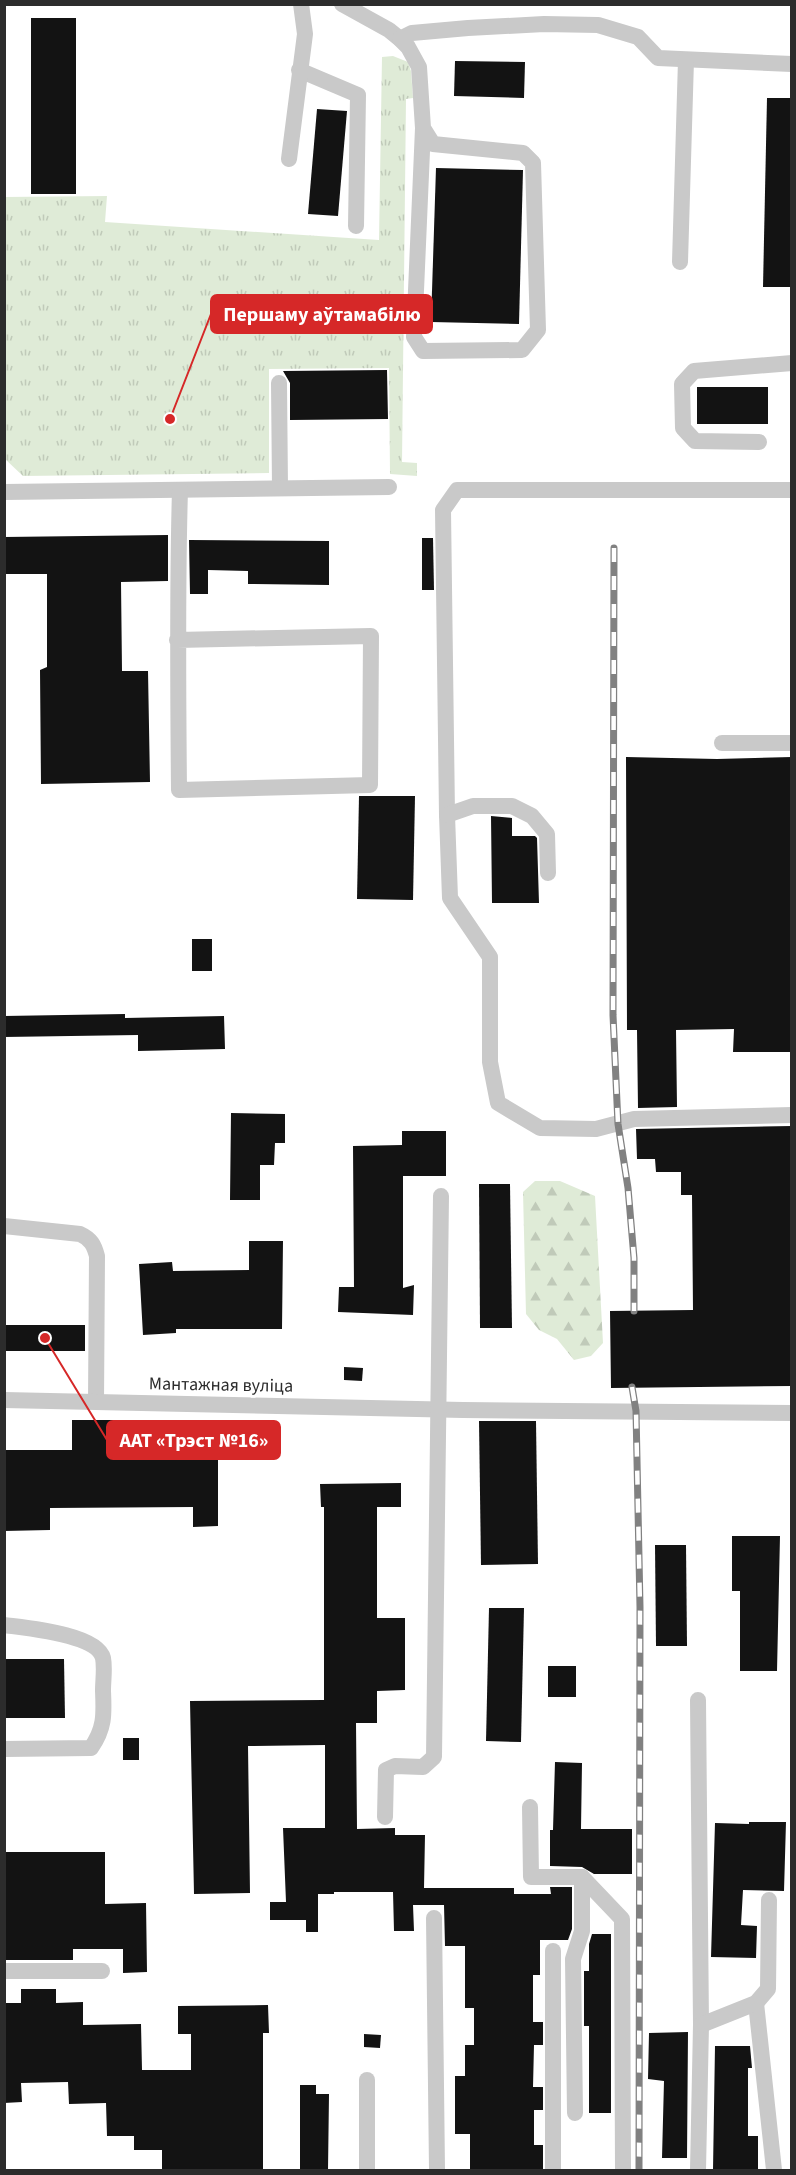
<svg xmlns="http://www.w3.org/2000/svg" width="796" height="2175" viewBox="0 0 796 2175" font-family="'Source Sans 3',sans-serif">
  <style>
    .grass { fill: url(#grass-tufts) }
    .forest { fill: url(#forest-firs) }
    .building { fill: #131313 }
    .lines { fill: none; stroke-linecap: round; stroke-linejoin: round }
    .minor { stroke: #c9c9c9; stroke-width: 16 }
    .rail-casing { stroke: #818181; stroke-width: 7 }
    .rail { stroke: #fff; stroke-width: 4.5; stroke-dasharray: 14; stroke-linecap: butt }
    .labels { text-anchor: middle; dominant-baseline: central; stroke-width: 6; stroke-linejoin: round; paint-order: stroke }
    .street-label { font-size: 18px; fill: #2c2c2c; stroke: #fff }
    .leader { fill: none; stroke: #d62828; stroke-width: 2 }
    .callout-dot { fill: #d62828; stroke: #fff; stroke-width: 2 }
    .callout { fill: #d62828; stroke: #d62828; stroke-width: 2 }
    .callout-label { font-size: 20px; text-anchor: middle; font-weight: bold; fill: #fff }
  </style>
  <defs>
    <pattern id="grass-tufts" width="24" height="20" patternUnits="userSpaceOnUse" patternTransform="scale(1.5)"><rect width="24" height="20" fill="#dfebd7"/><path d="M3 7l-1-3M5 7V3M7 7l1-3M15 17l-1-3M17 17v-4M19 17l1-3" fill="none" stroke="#c0cab9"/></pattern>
    <pattern id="forest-firs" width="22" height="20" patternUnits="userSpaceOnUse" patternTransform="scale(1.5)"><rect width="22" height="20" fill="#dfebd7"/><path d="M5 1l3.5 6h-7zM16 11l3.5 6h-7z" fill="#c0cab9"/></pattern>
  </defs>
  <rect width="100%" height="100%" fill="#fff"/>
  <polygon class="grass" points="393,56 408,62 411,71 413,98 406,99 402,462 417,463 417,476 390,474 389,368 269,369 269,473 23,476 5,459 5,197 107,196 105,222 379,240 382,57"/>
  <polygon class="forest" points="535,1181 560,1181 595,1196 603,1343 591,1356 574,1360 557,1339 539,1330 526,1314 523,1192"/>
  <g class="building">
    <rect x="31" y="18" width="45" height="176"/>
    <polygon points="455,61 525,62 524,98 454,96"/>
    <polygon points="767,98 792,98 792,287 763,287"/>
    <polygon points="317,109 347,111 338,216 308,214"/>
    <polygon points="436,168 523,170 519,324 431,322"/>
    <polygon points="387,370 388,419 290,420 290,383 283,371"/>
    <rect x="697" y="387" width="71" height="37"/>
    <polygon points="168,535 168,581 121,582 122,671 148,671 150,782 41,784 40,670 47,667 47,574 4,574 4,537"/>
    <polygon points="422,538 433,538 434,590 422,590"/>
    <polygon points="189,540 329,541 329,585 248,584 248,571 208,570 208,594 190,594"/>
    <polygon points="626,757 717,759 792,757 792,1052 733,1052 734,1029 676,1030 677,1107 638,1108 637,1030 627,1030"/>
    <polygon points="359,796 415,796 413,900 357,899"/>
    <polygon points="491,816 512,818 512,836 535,836 537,838 539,903 492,903"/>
    <rect x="192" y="939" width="20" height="32"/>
    <polygon points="125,1014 125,1018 224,1016 225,1049 138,1051 138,1035 4,1037 4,1016"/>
    <polygon points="231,1113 285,1114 285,1143 275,1143 274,1165 260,1165 260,1200 230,1200"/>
    <polygon points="792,1126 792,1386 611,1388 610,1311 693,1310 692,1195 681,1195 681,1172 656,1172 655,1159 637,1159 636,1129"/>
    <polygon points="402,1131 446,1131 446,1176 403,1176 403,1288 414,1285 413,1315 338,1312 339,1287 354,1287 353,1146 402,1145"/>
    <polygon points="479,1184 510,1184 512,1328 480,1328"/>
    <polygon points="249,1241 283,1241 282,1329 176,1329 176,1333 143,1335 139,1264 172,1262 173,1271 249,1270"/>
    <rect x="4" y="1325" width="81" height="26"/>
    <polygon points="344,1367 363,1368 362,1381 344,1380"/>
    <polygon points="72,1420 218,1420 218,1526 193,1527 193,1507 50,1508 50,1530 4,1531 4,1450 72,1450"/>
    <polygon points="479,1421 536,1421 538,1564 481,1565"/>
    <polygon points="401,1483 401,1507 377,1507 377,1618 405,1618 405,1690 377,1691 377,1723 356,1723 357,1829 395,1828 395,1835 425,1835 424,1888 514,1888 514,1894 551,1894 550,1887 572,1887 572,1929 568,1940 540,1940 540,1975 533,1975 533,2022 543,2022 543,2045 534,2045 533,2087 543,2087 543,2110 534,2110 534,2145 543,2145 543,2170 470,2170 470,2134 455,2134 455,2076 465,2076 465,2045 474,2045 474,2008 465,2008 465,1946 445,1946 444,1905 413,1905 414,1931 394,1931 393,1892 334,1892 334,1894 318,1894 318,1932 306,1932 306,1920 270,1920 270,1902 286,1902 283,1828 325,1828 325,1745 248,1746 250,1893 194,1894 190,1701 324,1700 324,1507 321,1507 320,1484"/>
    <polygon points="732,1536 780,1536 777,1671 740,1671 740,1591 732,1591"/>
    <polygon points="655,1545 686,1545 687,1646 656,1646"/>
    <polygon points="489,1608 524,1608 521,1742 486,1741"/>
    <polygon points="4,1659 64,1659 65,1718 4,1718"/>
    <rect x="548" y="1666" width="28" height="31"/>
    <rect x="123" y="1738" width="16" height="22"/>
    <polygon points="555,1762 582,1763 581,1829 632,1829 632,1874 594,1874 582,1867 550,1866 550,1830 553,1830"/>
    <polygon points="749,1822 786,1822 784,1891 743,1890 741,1925 757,1926 756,1958 711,1957 715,1823 749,1824"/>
    <polygon points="4,1852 105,1852 105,1904 146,1903 147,1972 123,1973 123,1949 73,1949 73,1960 4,1960"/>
    <polygon points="592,1934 611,1934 611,2113 589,2113 589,2026 584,2026 584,1971 589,1971 589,1944"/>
    <polygon points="21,1989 56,1989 56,2003 83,2002 83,2025 141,2024 142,2070 191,2070 191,2034 178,2034 178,2006 268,2005 269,2033 263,2033 263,2170 162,2170 162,2150 134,2150 134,2136 107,2136 106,2103 69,2104 68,2082 21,2083 22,2102 4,2103 4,2003 21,2003"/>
    <polygon points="688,2032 687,2158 662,2158 664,2081 648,2079 649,2033"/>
    <polygon points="364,2034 381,2035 380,2048 364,2047"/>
    <polygon points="715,2046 750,2046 752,2068 748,2068 748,2136 758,2136 758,2170 713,2170"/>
    <polygon points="300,2085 316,2085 316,2094 329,2094 328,2170 300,2170"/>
  </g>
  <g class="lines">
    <g class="minor">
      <polyline points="342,4 389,30 400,39 408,47 419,67 423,128 414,337 423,351 522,350 538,330 533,163 523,153 433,144 423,128"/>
      <polyline points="400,39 412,33 468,28 544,24 598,25 638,37 658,58 792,64"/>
      <polyline points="299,70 358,95 356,226"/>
      <polyline points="289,159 305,34 301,4"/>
      <polyline points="680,262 686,60"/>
      <polyline points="279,383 280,488"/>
      <polyline points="759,442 695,441 683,428 682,384 694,371 792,363"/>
      <polyline points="792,490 457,490 443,510 447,815 450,898 490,957 490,1062 498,1103 540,1128 596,1129 634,1119 792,1115"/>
      <polyline points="4,492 389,487"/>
      <path d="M177 640 371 636 370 785 179 790C178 690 177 590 180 490"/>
      <polyline points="722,743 792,743"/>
      <polyline points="447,815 473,806 512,806 532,816 547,834 548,873"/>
      <path d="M4 1226 80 1234C91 1239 94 1245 97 1256L96 1402"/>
      <polyline points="4,1400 463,1410 792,1413"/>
      <path d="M4 1625C26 1628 97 1634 103 1658 105 1668 103 1680 103 1691 104 1714 105 1728 91 1748L4 1749"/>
      <polyline points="698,1700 701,2025 698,2170"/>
      <polyline points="530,1807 531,1877 582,1877 622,1919 623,2170"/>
      <polyline points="385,1817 386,1770 395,1766 423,1767 434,1757 441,1196"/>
      <polyline points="434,1918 437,2170"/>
      <polyline points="4,1971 102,1971"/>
      <polyline points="756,2003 774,2170"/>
      <polyline points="701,2025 756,2003 768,1989 769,1900"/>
      <polyline points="575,2113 573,1959 582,1931 582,1877"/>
      <polyline points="367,2170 367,2080"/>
      <polyline points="553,2170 553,1951"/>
    </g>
    <defs>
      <g id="rail">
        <polyline points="614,548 613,1015 618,1124 628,1188 634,1258 634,1311"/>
        <polyline points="632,1387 636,1411 640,1607 639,2170"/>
      </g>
    </defs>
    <use href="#rail" class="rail-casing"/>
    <use href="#rail" class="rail"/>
  </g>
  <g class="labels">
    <g class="street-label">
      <text transform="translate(221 1385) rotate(1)">Мантажная вуліца</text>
    </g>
  </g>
  <path class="leader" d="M170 419L211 314M45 1338L107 1440"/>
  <g class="callout-dot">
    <circle cx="170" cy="419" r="6"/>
    <circle cx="45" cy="1338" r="6"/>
  </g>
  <g class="callout">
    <rect x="211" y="295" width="221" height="38" rx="6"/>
    <rect x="107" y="1421" width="173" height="38" rx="6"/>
  </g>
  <g class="callout-label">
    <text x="322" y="321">Першаму аўтамабілю</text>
    <text x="194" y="1447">ААТ «Трэст №16»</text>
  </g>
  <rect width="796" height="2175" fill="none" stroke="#2c2c2c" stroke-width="12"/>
</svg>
